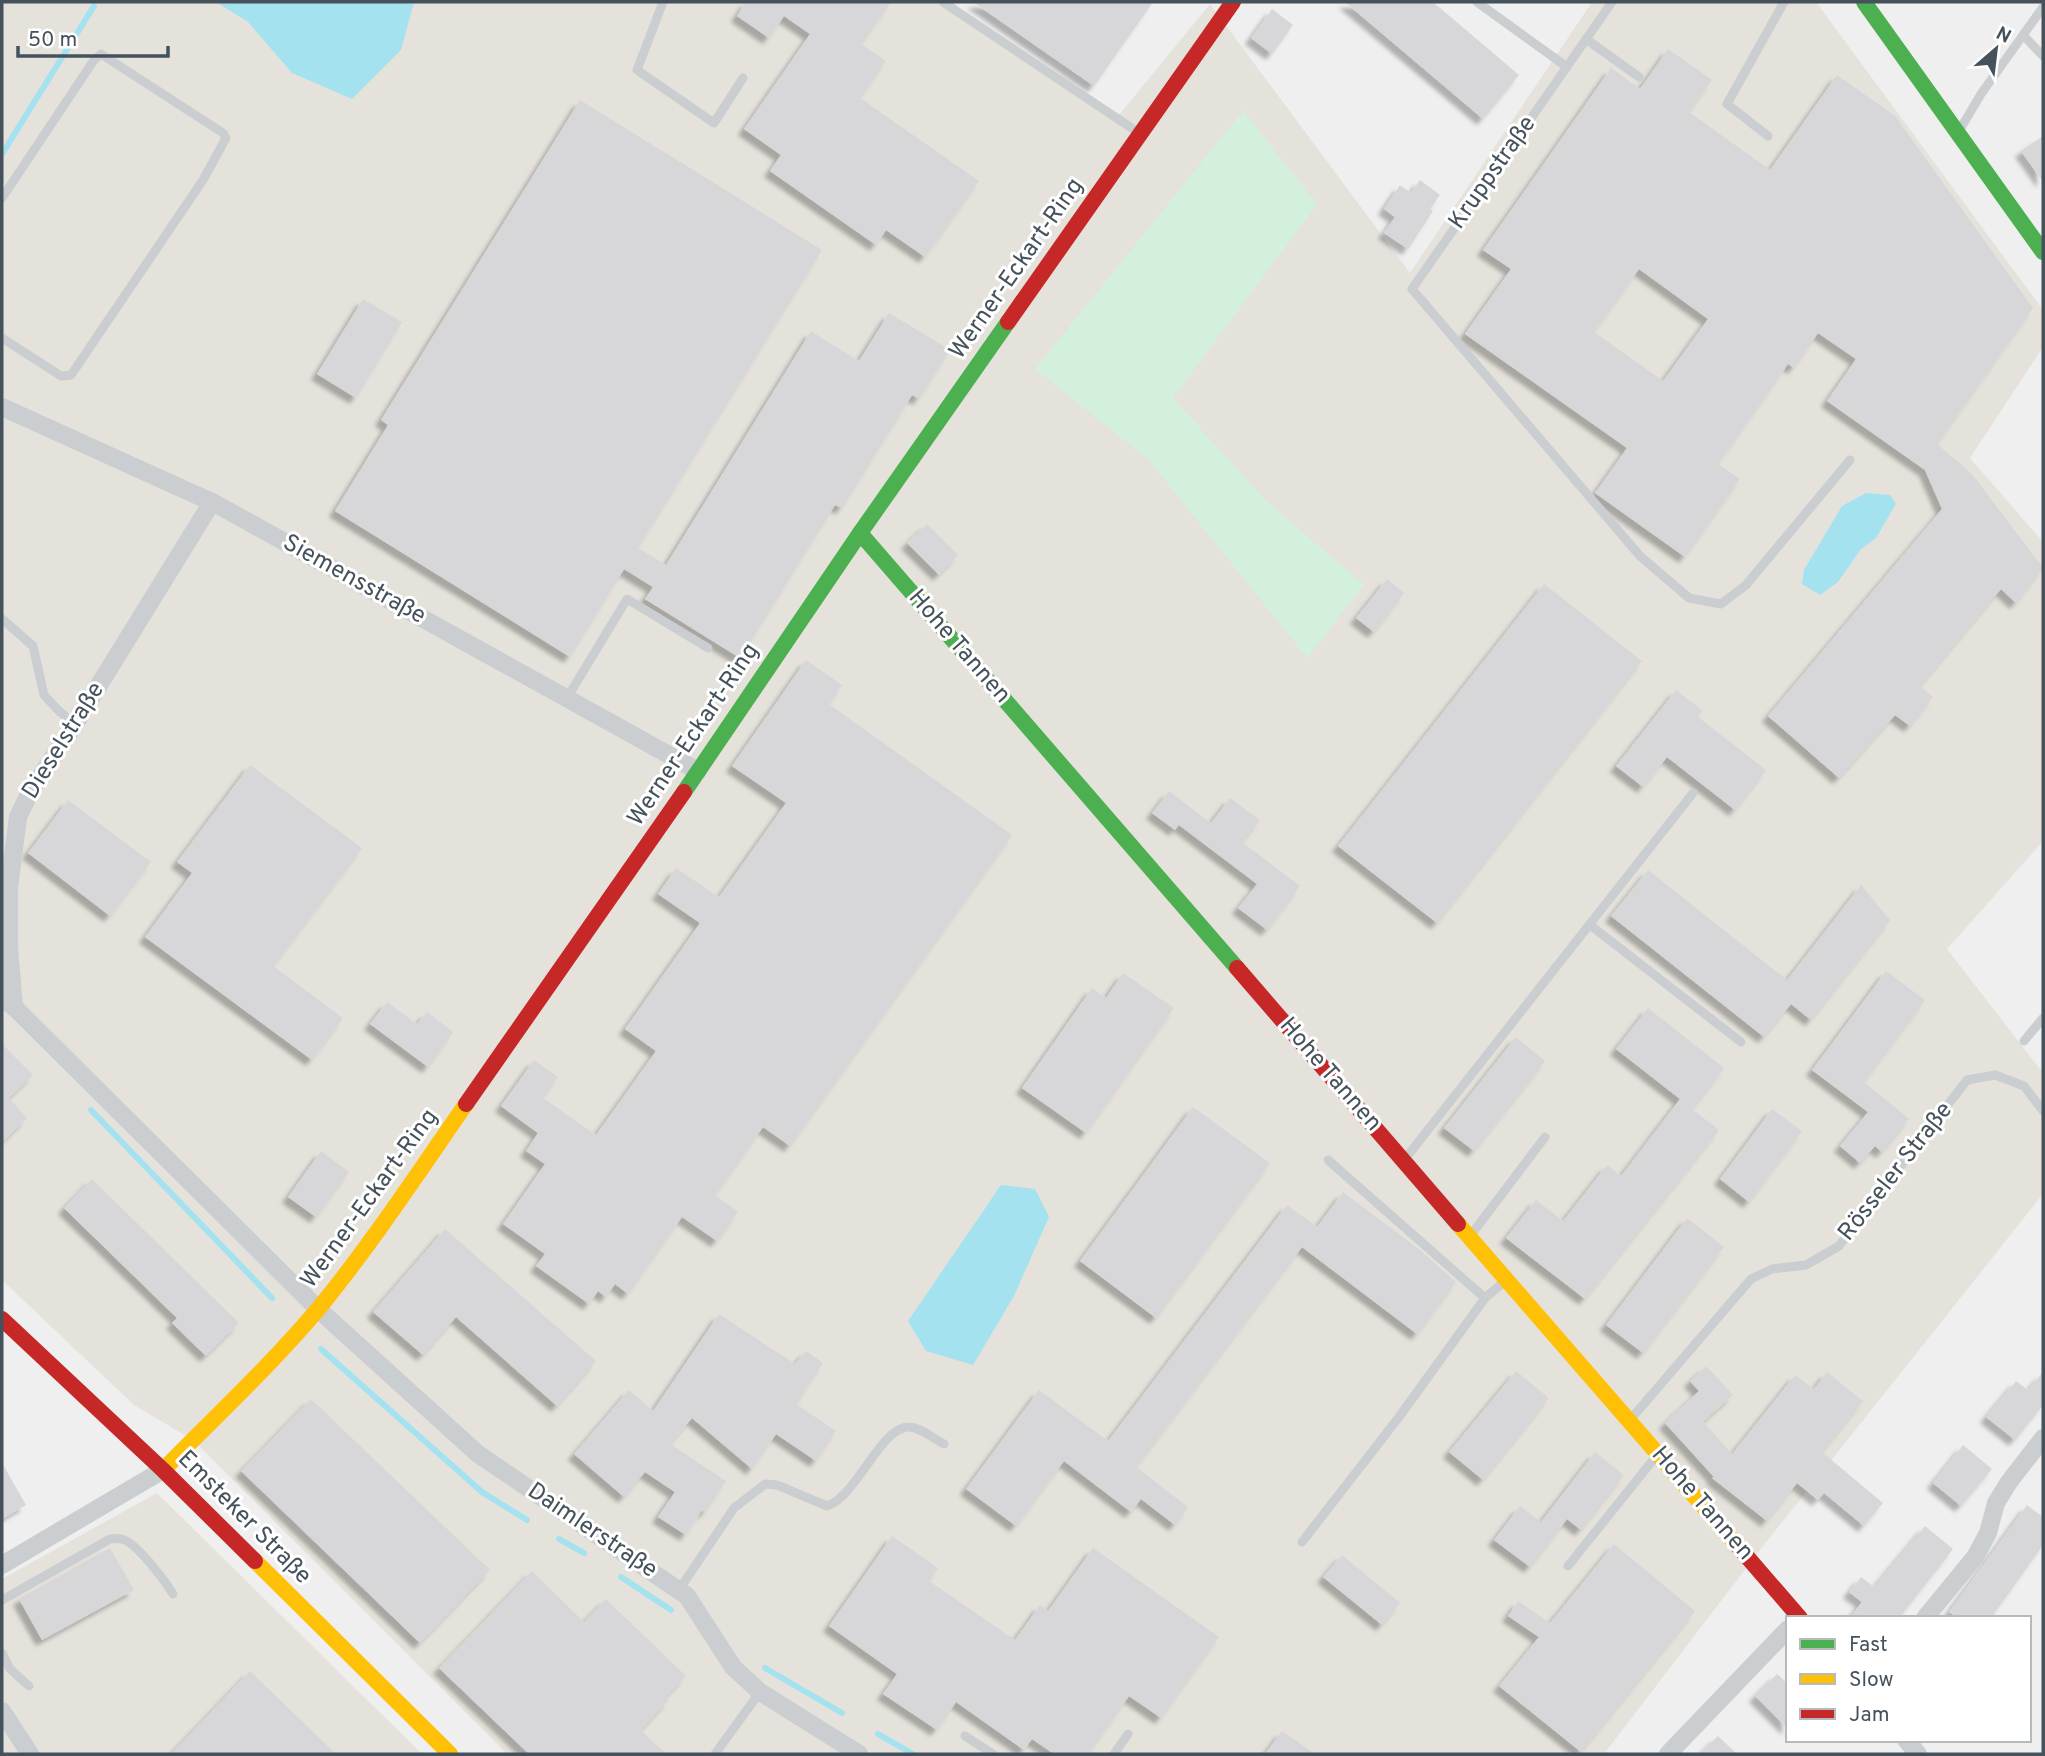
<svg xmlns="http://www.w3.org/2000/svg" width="2045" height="1756" viewBox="0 0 2045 1756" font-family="Overpass,sans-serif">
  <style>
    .commercial { fill: #e5e2dc }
    .green { fill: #d2f0dc }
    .water { fill: #a4e2f0 }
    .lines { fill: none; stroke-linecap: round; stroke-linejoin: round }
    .stream { stroke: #a4e2f0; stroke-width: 6 }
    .building { fill: #d7d7d9; fill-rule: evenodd; filter: url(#shadow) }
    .lane { stroke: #caced0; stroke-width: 9 }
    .street { stroke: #caced0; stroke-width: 18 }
    .fast { stroke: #4caf50; stroke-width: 16 }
    .slow { stroke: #ffc107; stroke-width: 16 }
    .jam { stroke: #c62828; stroke-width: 16 }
    .labels { text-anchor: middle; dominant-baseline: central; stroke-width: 6; stroke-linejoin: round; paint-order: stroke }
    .street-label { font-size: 24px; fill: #45525c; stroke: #fff }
  </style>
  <defs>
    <filter id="shadow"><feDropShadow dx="-6" dy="6" stdDeviation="2" flood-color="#0004"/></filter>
  </defs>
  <rect width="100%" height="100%" fill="#f0efef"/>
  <g class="commercial">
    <polygon points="2,2 936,2 1114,121 1210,4 1410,273 1592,2 1816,2 2043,310 2043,347 1970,458 2043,542 2043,841 1947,949 2043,1073 2043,1194 1760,1550 1604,1754 507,1754 193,1440 134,1405 2,1280"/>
    <polygon points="157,1493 422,1754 2,1754 2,1579"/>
  </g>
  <polygon class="green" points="1243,111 1317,204 1173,398 1262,497 1364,585 1307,658 1149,460 1035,369"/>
  <g class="water">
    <polygon points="216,2 414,2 401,50 352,99 292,73 248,22"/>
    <polygon points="1866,493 1890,495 1896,504 1876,538 1861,549 1838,582 1820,595 1802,584 1804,570 1842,506"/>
    <polygon points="1001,1185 1035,1189 1049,1217 1014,1296 973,1365 926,1351 908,1321"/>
  </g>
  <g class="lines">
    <g class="stream">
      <polyline points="2,154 94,6"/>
      <polyline points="91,1110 272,1298"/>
      <polyline points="321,1349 482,1492 527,1520"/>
      <polyline points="559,1539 584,1553"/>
      <polyline points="621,1577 671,1610"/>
      <polyline points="765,1668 842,1713"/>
      <polyline points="878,1734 913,1754"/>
    </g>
  </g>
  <g class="building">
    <polygon points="746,2 891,2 861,44 886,61 860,98 979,181 925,257 886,230 876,245 770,171 781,155 744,129 810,34 784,16 769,38 737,16"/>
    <polygon points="973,2 1153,2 1094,86"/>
    <polygon points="1345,2 1433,2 1519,75 1483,119"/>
    <polygon points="1272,9 1293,25 1272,54 1251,38"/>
    <path d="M1668 49 1712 80 1689 112 1770 170 1837 75 1895 116 2033 308 1937 444 1972 474 2043 568 2016 603 2001 589 1920 686 1933 697 1910 726 1895 715 1839 778 1768 716 1942 509 1925 470 1827 401 1856 359 1818 333 1794 368 1788 364 1718 464 1740 479 1685 557 1595 493 1627 448 1465 334 1511 269 1483 250 1611 68 1640 89ZM1639 269 1708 319 1663 381 1594 332Z"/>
    <polygon points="580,100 822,250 638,548 666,565 811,331 859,361 889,313 950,350 919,399 912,395 842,508 835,505 740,658 645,599 653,587 624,569 570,657 335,511 388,425 381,420"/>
    <polygon points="2043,136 2043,182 2021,151"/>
    <polygon points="1420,180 1440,195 1430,209 1433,211 1408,249 1384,233 1395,217 1384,209 1400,185 1411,193"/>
    <polygon points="363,299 402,322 356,398 317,374"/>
    <polygon points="927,524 958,555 939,575 907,543"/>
    <polygon points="1387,579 1404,593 1374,632 1356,618"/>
    <polygon points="1544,584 1642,661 1437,923 1338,846"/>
    <polygon points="806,660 842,685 829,704 1012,835 790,1146 763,1127 715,1195 738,1212 717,1241 682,1217 628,1294 615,1284 606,1297 598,1291 589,1304 536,1266 545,1254 503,1224 545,1164 526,1151 538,1133 501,1106 534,1060 558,1077 543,1098 596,1135 656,1051 625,1029 700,923 658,894 676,868 719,897 786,803 732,766"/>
    <polygon points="1676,690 1703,711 1698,717 1766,770 1735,810 1667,757 1643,787 1616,766"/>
    <polygon points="250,765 362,848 273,966 343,1018 312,1060 145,937 192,873 177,862"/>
    <polygon points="1169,791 1211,823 1230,798 1260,820 1242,842 1300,886 1267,930 1238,908 1257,884 1179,825 1175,830 1152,813"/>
    <polygon points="68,800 151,862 110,916 28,853"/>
    <polygon points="1648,870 1787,980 1861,885 1890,920 1811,1020 1791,1004 1764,1037 1611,916"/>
    <polygon points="1886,971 1925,1000 1864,1082 1909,1119 1882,1152 1875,1146 1860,1163 1840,1146 1868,1112 1812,1070"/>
    <polygon points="1123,973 1174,1008 1086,1133 1022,1088 1092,988 1106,998"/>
    <polygon points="387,1002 417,1024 427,1012 453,1032 428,1067 370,1024"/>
    <polygon points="1648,1008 1724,1068 1692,1109 1719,1130 1585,1299 1506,1238 1536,1200 1563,1221 1607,1165 1621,1176 1680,1099 1616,1049"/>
    <polygon points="1516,1037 1545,1061 1474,1151 1444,1128"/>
    <polygon points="2,1044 33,1075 9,1098 27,1118 2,1143"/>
    <polygon points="1193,1107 1270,1163 1156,1318 1080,1261"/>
    <polygon points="1772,1109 1802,1131 1749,1202 1720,1179"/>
    <polygon points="321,1151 349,1172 316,1217 288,1197"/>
    <polygon points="92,1179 239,1323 206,1356 172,1323 177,1318 64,1208"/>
    <polygon points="1343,1192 1420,1250 1456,1282 1417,1334 1302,1247 1136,1467 1188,1507 1175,1525 1141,1499 1131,1512 1064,1461 1016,1526 966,1489 1039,1390 1108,1441 1287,1205 1317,1227"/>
    <polygon points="1687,1218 1724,1247 1643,1353 1606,1325"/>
    <polygon points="445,1229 596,1361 557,1406 456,1317 423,1355 373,1312"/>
    <polygon points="719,1314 795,1364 806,1351 823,1363 796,1404 836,1431 816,1461 776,1434 752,1469 692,1418 670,1444 726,1481 705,1512 702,1510 686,1535 658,1517 675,1492 645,1472 624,1497 574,1454 629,1390 653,1411"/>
    <polygon points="1705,1367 1708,1368 1733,1395 1703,1422 1732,1454 1795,1375 1814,1389 1827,1372 1863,1401 1822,1452 1883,1503 1864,1526 1824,1493 1818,1500 1797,1483 1767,1521 1712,1478 1714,1477 1665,1423 1699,1391 1690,1381"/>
    <polygon points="1516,1371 1549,1398 1483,1480 1449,1452"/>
    <polygon points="2043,1372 2043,1405 2015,1440 1986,1417 2016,1381 2028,1390"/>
    <polygon points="311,1399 490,1570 420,1643 241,1471"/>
    <polygon points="1963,1445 1992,1469 1961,1506 1933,1483"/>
    <polygon points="1595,1452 1624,1475 1581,1530 1567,1519 1530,1567 1494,1540 1520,1506 1541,1522"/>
    <polygon points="2,1463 26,1505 2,1519"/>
    <polygon points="2027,1505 2043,1517 2043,1545 1991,1618 1958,1618 1949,1612"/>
    <polygon points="1925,1526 1953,1549 1899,1618 1850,1618 1862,1602 1849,1592 1861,1577 1874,1587"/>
    <polygon points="892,1536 938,1568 929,1581 1015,1640 1040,1605 1048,1611 1093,1548 1219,1637 1161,1718 1129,1696 1088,1754 1054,1754 1032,1739 1024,1750 956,1702 937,1730 883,1694 897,1674 829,1626"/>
    <polygon points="1614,1544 1695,1611 1581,1752 1499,1686 1539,1637 1508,1616 1518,1601 1550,1623"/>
    <polygon points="110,1548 134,1590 42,1640 19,1599"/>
    <polygon points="1342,1555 1400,1603 1382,1625 1323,1577"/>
    <polygon points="532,1571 584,1622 606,1599 686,1676 666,1697 669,1700 641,1730 666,1754 529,1754 439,1668"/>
    <polygon points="250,1671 336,1754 171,1754"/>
    <polygon points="1777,1674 1788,1684 1788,1729 1755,1696"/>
    <polygon points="1282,1731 1315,1754 1265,1754"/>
    <polygon points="1718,1736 1737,1754 1700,1754"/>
  </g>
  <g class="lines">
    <g class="lane">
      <polyline points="663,2 637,70 714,123 743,78"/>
      <polyline points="943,2 1139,133"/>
      <polyline points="1477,2 1567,67"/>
      <polyline points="1612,2 1412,289 1640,556 1689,598 1721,604 1746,585 1850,460"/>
      <polyline points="2023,35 2043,56"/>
      <polyline points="1586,39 1639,77"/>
      <polyline points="1959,131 1981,94 2043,7"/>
      <polyline points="1768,136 1727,104 1784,2"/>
      <polyline points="2,198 94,60 101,54 223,133 226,138 203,180 71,375 61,376 2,338"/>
      <polyline points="2,619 33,646 44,695 59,711 75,724"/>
      <polyline points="567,698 627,599 708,648"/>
      <polyline points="1590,925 1741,1042"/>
      <polyline points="2024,1041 2043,1018"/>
      <polyline points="1405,1159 1693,793"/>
      <polyline points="1328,1160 1485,1298"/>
      <polyline points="1471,1235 1545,1137"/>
      <polyline points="1630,1420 1751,1279 1772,1269 1806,1265 1839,1246 1967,1080 1995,1075 2024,1086 2043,1111"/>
      <polyline points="1302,1542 1399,1417 1485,1298 1504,1282"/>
      <polyline points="1568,1566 1657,1455"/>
      <path d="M679 1590 734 1508 765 1484 777 1485 827 1506C858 1495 881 1426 909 1427 920 1427 934 1439 944 1444"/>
      <path d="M2 1600 110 1539C114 1539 118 1538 122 1539 137 1543 165 1581 173 1594"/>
      <polyline points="2,1653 10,1669 29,1686"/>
      <polyline points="965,1736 993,1754"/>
      <polyline points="715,1754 760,1692"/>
      <polyline points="1114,1754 1128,1734"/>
    </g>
    <g class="street">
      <polyline points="2,407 216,504 698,771"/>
      <polyline points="2,998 14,1007 318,1309 478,1454 687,1596 733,1667 760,1692 859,1754"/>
      <polyline points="14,1007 9,947 9,888 18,817 30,792 75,724 212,502"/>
      <polyline points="2,1565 163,1470"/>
      <polyline points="1925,1618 1975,1557 1988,1533 1996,1503 2009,1482 2043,1438"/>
      <polyline points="2,1711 30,1754"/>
      <polyline points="1906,1740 1918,1754"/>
      <polyline points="1668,1754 1788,1629"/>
    </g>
    <g class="fast">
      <polyline points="1864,2 2043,252"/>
      <polyline points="860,533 1237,968"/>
      <polyline points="684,792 860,533 1008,322"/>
    </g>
    <g class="slow">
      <polyline points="1458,1224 1736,1544"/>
      <path d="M163 1470C215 1417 271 1365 319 1308 372 1243 418 1173 466 1104"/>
      <polyline points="255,1561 450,1754"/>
    </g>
    <g class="jam">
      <polyline points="1008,322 1233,2"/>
      <polyline points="1237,968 1458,1224"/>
      <polyline points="466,1104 684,792"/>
      <polyline points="2,1319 163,1470 255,1561"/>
      <polyline points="1736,1544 1800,1618"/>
    </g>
  </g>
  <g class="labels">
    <g class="street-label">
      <text transform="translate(1493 173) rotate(-55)">Kruppstraße</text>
      <text transform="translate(1017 269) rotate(-55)">Werner-Eckart-Ring</text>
      <text transform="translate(354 580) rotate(29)">Siemensstraße</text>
      <text transform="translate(959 647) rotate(49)">Hohe Tannen</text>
      <text transform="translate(694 735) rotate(-56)">Werner-Eckart-Ring</text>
      <text transform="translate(64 741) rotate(-58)">Dieselstraße</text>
      <text transform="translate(1330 1075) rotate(49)">Hohe Tannen</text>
      <text transform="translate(1896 1172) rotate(-52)">Rösseler Straße</text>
      <text transform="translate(370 1199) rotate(-54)">Werner-Eckart-Ring</text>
      <text transform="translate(1702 1504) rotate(49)">Hohe Tannen</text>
      <text transform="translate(244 1518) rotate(45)">Emsteker Straße</text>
      <text transform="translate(592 1531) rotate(34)">Daimlerstraße</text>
    </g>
  </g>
  <rect width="2045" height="1756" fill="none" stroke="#45525c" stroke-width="7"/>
  <rect x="1786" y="1616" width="245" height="126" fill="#ffffff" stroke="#b5babe" stroke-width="2"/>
  <rect x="1800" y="1639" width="35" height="10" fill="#4caf50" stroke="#b5babe" stroke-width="2"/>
  <text x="1849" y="1651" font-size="21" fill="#45525c">Fast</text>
  <rect x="1800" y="1674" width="35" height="10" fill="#ffc107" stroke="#b5babe" stroke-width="2"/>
  <text x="1849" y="1686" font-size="21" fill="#45525c">Slow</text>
  <rect x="1800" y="1709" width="35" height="10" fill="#c62828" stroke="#b5babe" stroke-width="2"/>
  <text x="1849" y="1721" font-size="21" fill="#45525c">Jam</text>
  <g transform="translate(1996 49) rotate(28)" stroke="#ffffff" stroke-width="5" paint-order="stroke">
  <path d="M0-5L12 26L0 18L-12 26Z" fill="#45525c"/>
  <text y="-10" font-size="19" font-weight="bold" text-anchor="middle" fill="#45525c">N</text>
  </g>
  <path d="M18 46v10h150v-10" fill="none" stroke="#45525c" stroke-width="3.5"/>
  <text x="28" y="46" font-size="21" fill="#45525c" stroke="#ffffff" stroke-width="5" paint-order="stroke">50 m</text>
</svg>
